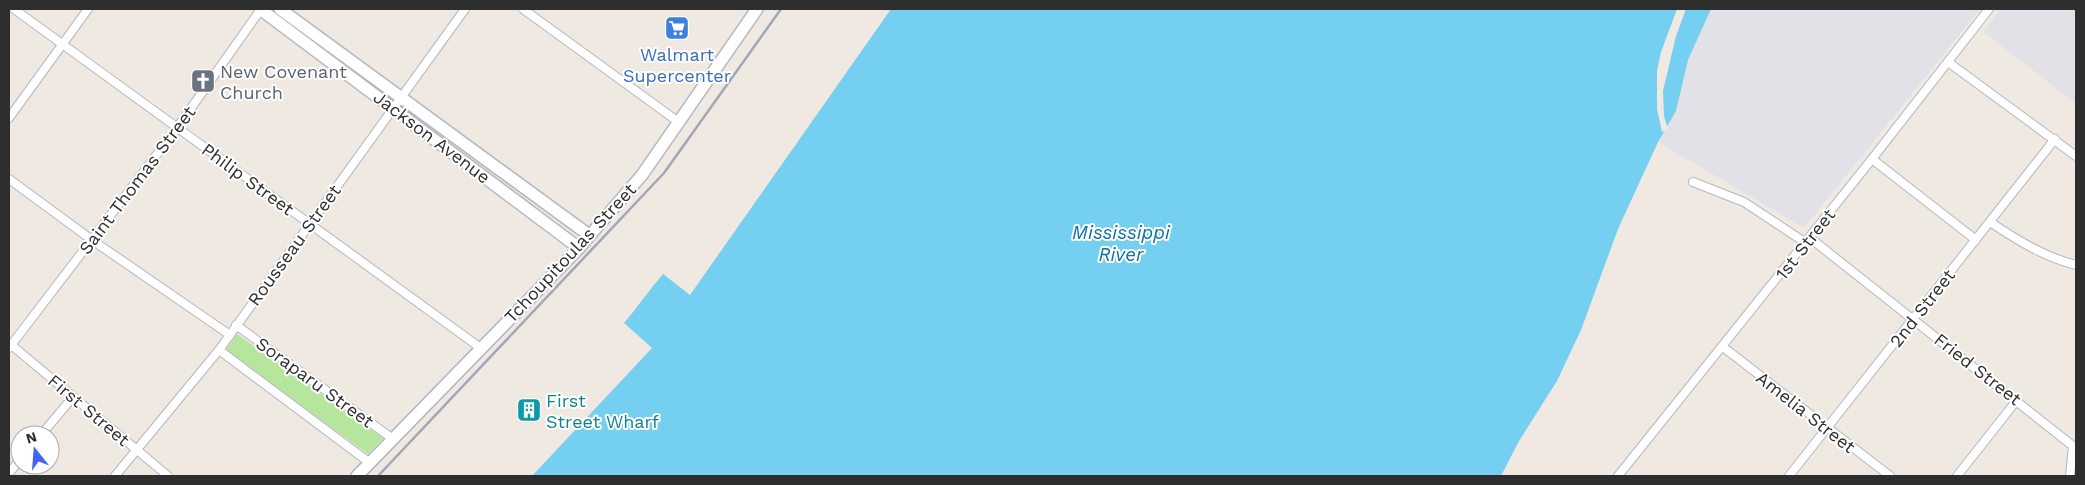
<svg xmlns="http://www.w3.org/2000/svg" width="2085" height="485" viewBox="0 0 2085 485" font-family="'Work Sans',sans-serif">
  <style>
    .industrial { fill: #e3e1e8 }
    .green { fill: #b6e59e }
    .water { fill: #75cff0 }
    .pier { fill: #efe9e1 }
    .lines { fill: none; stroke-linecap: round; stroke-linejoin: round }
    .street-casing { stroke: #b4b7c1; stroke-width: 10 }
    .secondary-casing { stroke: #b4b7c1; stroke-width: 14 }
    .street { stroke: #fff; stroke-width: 8 }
    .secondary { stroke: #fff; stroke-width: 11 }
    .rail { stroke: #a3a6b8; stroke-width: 2.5 }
    .labels { text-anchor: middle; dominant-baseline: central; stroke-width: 4; stroke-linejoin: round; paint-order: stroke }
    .shop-label { font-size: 18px; fill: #366cbe; stroke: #fff }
    .worship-label { font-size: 18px; fill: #5b616d; stroke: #fff; text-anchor: start }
    .street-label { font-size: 18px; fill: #2e2e2e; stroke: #fff }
    .culture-label { font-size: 18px; fill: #0d838f; stroke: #fff; text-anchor: start }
    .water-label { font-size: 19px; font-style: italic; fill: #0d6fa3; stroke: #fff }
  </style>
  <rect width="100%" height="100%" fill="#efe9e1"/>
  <g class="industrial">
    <polygon points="1711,9 1980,9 1804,228 1658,142 1676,111 1688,60"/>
    <polygon points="2000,9 2076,9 2076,104 1984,32"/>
  </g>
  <polygon class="green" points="237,334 383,438 368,454 225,351"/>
  <path class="water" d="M891 9H1711L1688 60 1676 111 1658 142 1618 229 1581 330 1557 381 1519 441 1501 476H532L652 348 624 323C638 307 649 290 663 274L690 295Z"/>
  <polygon class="pier" points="1677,9 1686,9 1676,36 1663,91 1664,116 1668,129 1662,132 1657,109 1657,71 1661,52"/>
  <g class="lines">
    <defs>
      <g id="street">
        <polyline points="14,9 482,349"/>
        <polyline points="523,9 680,123"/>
        <polyline points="1948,62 2076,156"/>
        <polyline points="9,118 88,9"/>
        <polyline points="1872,159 1976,240"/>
        <polyline points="9,179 92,240 230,335"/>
        <polyline points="1693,182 1744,202 1806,243"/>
        <path d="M1990 222C2017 240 2044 257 2076 265"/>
        <polyline points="1810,238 2073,446 2070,476"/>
        <polyline points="236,325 393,439"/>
        <polyline points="9,343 168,476"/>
        <polyline points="1723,347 1890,476"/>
        <polyline points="9,348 177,128 261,9"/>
        <polyline points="219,350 370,463"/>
        <polyline points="41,435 73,397"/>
        <polyline points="9,473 20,460"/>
        <polyline points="115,476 219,350 465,9"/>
        <polyline points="1618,476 1872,159 1989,9"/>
        <polyline points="1789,476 2055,139"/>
        <polyline points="1957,476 2017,400"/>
      </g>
      <g id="secondary">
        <polyline points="260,9 579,248"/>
        <polyline points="280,9 589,235"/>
        <polyline points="357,476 579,248 642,175 757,9"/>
      </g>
    </defs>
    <use href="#street" class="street-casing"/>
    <use href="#secondary" class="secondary-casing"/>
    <use href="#street" class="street"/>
    <use href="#secondary" class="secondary"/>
    <polyline class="rail" points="378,476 664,173 781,9"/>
  </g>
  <defs>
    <symbol id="supermarket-square" viewBox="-11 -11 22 22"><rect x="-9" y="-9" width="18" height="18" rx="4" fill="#3f7fe0" stroke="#fff"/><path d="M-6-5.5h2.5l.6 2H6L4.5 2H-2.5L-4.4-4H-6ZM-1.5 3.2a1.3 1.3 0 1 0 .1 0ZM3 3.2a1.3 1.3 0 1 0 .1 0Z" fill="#fff"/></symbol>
    <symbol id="church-square" viewBox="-11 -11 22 22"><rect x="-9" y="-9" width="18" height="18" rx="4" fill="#6b7280" stroke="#fff"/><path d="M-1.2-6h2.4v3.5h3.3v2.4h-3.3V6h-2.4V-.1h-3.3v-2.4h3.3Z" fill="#fff"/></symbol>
    <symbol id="building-square" viewBox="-11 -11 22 22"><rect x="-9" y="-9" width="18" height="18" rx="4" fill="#0f9aa8" stroke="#fff"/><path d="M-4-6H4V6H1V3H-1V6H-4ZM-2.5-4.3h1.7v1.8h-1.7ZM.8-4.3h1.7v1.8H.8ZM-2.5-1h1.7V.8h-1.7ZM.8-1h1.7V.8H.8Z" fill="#fff"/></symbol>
  </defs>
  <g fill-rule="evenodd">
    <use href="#supermarket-square" x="663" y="14" width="28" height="28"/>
    <use href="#church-square" x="189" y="67" width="28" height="28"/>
    <use href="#building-square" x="515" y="396" width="28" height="28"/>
  </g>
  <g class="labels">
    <g class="shop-label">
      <text x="677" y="54">Walmart<tspan x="677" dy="21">Supercenter</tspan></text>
    </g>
    <g class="worship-label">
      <text x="220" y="71">New Covenant<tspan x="220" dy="21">Church</tspan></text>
    </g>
    <g class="street-label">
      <text transform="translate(432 137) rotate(37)">Jackson Avenue</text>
      <text transform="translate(248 179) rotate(36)">Philip Street</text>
      <text transform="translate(137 180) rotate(-53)">Saint Thomas Street</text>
      <text transform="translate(1805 244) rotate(-52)">1st Street</text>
      <text transform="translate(294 245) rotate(-54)">Rousseau Street</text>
      <text transform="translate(570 253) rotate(-47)">Tchoupitoulas Street</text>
      <text transform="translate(1922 308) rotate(-52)">2nd Street</text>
      <text transform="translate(1978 369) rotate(38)">Fried Street</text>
      <text transform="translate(315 382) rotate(36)">Soraparu Street</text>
      <text transform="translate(89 410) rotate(40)">First Street</text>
      <text transform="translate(1806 412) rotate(38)">Amelia Street</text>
    </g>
    <g class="culture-label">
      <text x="546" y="400">First<tspan x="546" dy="21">Street Wharf</tspan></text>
    </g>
    <g class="water-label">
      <text x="1121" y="232">Mississippi<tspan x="1121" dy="22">River</tspan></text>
    </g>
  </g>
  <rect width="2085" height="485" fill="none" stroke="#2e2e2e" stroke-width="20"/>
  <g transform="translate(35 450) rotate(343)"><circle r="24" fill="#ffffff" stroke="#ababab"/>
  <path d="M0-4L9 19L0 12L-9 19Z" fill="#4264fb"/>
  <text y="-8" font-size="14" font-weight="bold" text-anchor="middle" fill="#2e2e2e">N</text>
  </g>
</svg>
